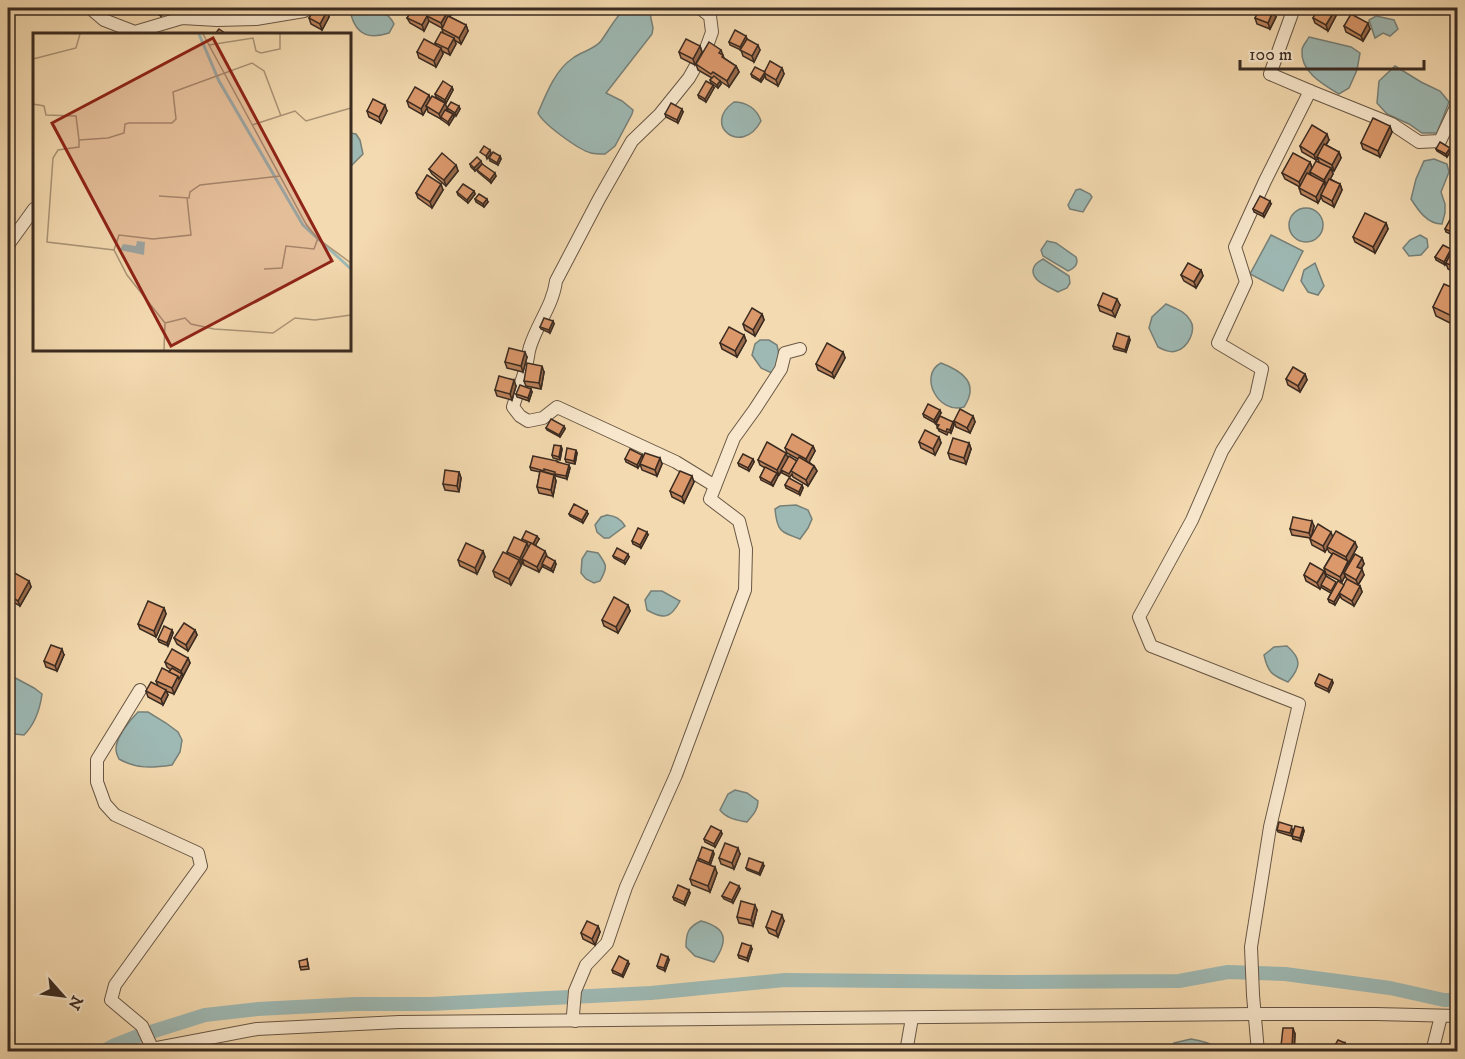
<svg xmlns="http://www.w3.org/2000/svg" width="1465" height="1059" viewBox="0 0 1465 1059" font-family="'IM FELL DW Pica',serif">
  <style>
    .water { fill: #9eb9b4; stroke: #768079; stroke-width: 1.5 }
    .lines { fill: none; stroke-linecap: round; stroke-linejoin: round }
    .canal { stroke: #9eb9b4; stroke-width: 14 }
    .minor-casing { stroke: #685745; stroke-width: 14 }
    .minor { stroke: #f8e7cc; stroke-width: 12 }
    .wall { fill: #bc835c; stroke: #3a2b21; stroke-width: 1.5 }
    .shaded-wall { fill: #996a4b; stroke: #3a2b21; stroke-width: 1.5 }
    .building { fill: #db986b; stroke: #3a2b21; stroke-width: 1.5 }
    .inset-river { fill: none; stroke: #9eb9b4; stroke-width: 3 }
    .inset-road { fill: none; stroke: #aa9477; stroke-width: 1.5 }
    .view { fill: #8f2418; fill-opacity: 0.15; stroke: #8f2418; stroke-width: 3 }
    .inset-edge { fill: none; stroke: #3a2b21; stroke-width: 3 }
  </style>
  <rect width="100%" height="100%" fill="#f4dab0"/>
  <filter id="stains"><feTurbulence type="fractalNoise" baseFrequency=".00333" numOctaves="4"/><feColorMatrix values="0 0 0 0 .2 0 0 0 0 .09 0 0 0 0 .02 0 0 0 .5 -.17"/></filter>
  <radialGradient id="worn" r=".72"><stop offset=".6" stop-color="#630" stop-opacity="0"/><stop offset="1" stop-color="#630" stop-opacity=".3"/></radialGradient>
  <g class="water">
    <path d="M625 8H649L653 28 652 34 606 93 622 101 633 110 632 114 615 146 605 154C601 154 595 154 591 153 579 150 543 124 538 113 546 94 555 70 573 58 581 52 595 49 601 41 609 30 615 18 625 8Z"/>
    <path d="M363 9C378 11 387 10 394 24L389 33C370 39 357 36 351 15L356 10Z"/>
    <polygon points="1376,16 1394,20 1398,29 1390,36 1383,33 1375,38 1369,20"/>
    <path d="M1309 37 1351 47 1360 53 1357 70 1349 88 1339 94C1324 85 1300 72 1302 50 1302 46 1307 41 1309 37Z"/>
    <polygon points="1395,66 1421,82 1440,91 1449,102 1437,133 1422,133 1409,124 1387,114 1377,103 1379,81"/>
    <path d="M734 102C747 102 757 109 761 121 742 157 701 125 734 102Z"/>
    <polygon points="350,133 356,134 360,140 363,154 350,167"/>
    <path d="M1434 159 1447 164 1449 172 1441 192 1445 204V213L1442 224C1427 224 1418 210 1411 199L1416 179 1424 161Z"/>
    <polygon points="1080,189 1090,194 1092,197 1083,212 1070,209 1068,205 1076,190"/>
    <circle cx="1306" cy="225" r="17"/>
    <polygon points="1271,235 1303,251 1283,291 1250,274"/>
    <polygon points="1420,235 1427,239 1428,247 1421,255 1409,256 1403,248 1410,240"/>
    <path d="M1047 241 1056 243 1076 257C1079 264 1074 269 1068 271L1043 256 1041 250Z"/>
    <path d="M1043 259 1069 276 1070 283 1067 288 1058 292C1050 287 1032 282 1033 270 1034 264 1038 262 1043 259Z"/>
    <polygon points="1315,263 1324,286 1318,295 1308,292 1301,281 1304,270"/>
    <path d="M1166 304C1174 308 1185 311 1190 320 1197 330 1188 348 1176 351 1170 353 1164 350 1158 347L1149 328 1152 317Z"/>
    <path d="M760 340H769L777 345C780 356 780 363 772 373L761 368 752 355 755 344Z"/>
    <path d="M941 363C962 371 980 383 964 407 938 415 918 375 941 363Z"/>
    <path d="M796 505 808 510 812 519 808 528 800 539C780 532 777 531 775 509L780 506Z"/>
    <path d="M607 515C615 516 620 518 625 526L609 538H604L597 532 595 525 601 517Z"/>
    <path d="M587 551 598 553C607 565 608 567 600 581L594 583 586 579 581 573 582 559Z"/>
    <path d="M651 591H662L680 601C671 618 664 620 647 610L645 600Z"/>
    <path d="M1287 646C1302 659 1301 667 1288 682 1272 675 1268 673 1264 655L1274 647Z"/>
    <path d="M8 674 34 688 42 694C40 709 35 724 24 735L14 734 8 730Z"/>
    <path d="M138 712H148L166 723 178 732 182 740 180 752 172 765C152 768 136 769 119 759 118 757 116 751 116 749 116 737 130 720 138 712Z"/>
    <path d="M735 790 747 793 758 801C758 810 753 815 747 822 737 820 727 819 720 810L728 794Z"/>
    <path d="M701 921C728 928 728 941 714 962L695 956 686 947C686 933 688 927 701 921Z"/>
    <path d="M1191 1039C1201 1041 1212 1042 1217 1051L1170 1052 1169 1050 1174 1043Z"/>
  </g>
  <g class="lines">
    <polyline class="canal" points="102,1052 115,1045 138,1036 205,1015 258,1009 355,1004 430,1004 651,993 785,980 1006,982 1179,981 1228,972 1285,974 1390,988 1444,1000 1458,1000"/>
    <defs>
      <g id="minor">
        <polyline points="90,8 104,20 135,32 182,18 217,20 256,19 304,11 310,8"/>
        <path d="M700 8 710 16 712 32 707 46 689 78 660 114 632 141 599 199 556 281C553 305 537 324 530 347 528 353 528 360 526 366 523 380 517 393 513 407L520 416 528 421 543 418 557 407 676 462 715 486"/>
        <polyline points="1294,8 1270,74 1310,91"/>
        <polyline points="8,245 34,209"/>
        <polyline points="140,690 97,760 97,782 105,804 115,815 198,853 201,866 115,985 111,1000 142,1026 153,1050"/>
        <polyline points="575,1021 573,1015 575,991 586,965 607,943 626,887 676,775 745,590 746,549 739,521 710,499 734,438 755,409 781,369 785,353 800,349"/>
        <polyline points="151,1052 157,1048 257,1029 399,1022 1255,1014 1376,1014 1458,1016"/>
        <polyline points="906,1052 912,1018"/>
        <polyline points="1258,1052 1253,995 1251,947 1270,827 1299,704 1151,646 1139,617 1192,520 1222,451 1256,396 1262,369 1218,343 1246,282 1235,247 1265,181 1310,91 1392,124 1419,142 1440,141 1458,103"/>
        <polyline points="1432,1052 1441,1016"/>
      </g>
    </defs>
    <use href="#minor" class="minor-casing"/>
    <use href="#minor" class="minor"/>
  </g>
  <g class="wall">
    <polygon points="212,8 226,8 222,14"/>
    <polygon points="432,8 451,8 453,11 450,17 466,25 468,31 461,44 454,40 456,44 450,55 442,51 443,54 436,67 419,58 417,52 436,45 435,43 443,33 442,28 429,21 424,31 410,23 407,18 430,12"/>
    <polygon points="153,9 166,9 161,16 154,12"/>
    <polygon points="327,11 329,17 322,30 311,24 309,18"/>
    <polygon points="1338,12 1328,31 1315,23 1313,18"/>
    <polygon points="1276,17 1270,29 1257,24 1255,18"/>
    <polygon points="1344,26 1370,29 1363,41 1346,32"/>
    <polygon points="747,39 760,50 754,62 743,56 741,50 730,45 729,42"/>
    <polygon points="700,46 702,52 695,65 681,58 679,52"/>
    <polygon points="721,50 724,58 736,66 739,72 729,87 720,81 721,84 718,88 711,83 710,80 712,78 698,70 696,64"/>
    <polygon points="782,68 784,74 778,86 766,79 765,76 761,82 752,77 751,74"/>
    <polygon points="452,87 453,90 446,103 436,97 435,94"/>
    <polygon points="714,88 706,102 699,98 698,95"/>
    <polygon points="430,99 447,108 446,110 453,114 454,117 449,125 442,120 441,119 428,112 427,108 423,115 409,107 407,101"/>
    <polygon points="447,108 460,109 456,116 448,111"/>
    <polygon points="367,111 387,111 381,123 369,117"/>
    <polygon points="683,112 678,123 666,117 665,114"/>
    <polygon points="1392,132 1380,157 1363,149 1361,143"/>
    <polygon points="1329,140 1326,145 1339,152 1341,158 1334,171 1331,169 1333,174 1330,179 1340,184 1342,190 1334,207 1323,201 1321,197 1318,203 1301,194 1299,188 1300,187 1285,179 1282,173 1310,162 1312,168 1308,174 1311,176 1310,172 1319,162 1318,159 1316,160 1302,152 1300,146"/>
    <polygon points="1436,149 1451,150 1447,157 1437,151"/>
    <polygon points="500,156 501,159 498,165 490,161 489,158"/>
    <polygon points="470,164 482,164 496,176 491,183 478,172 477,170 481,165 475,171 471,167"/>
    <polygon points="456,165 458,171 446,186 432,174 429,169"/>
    <polygon points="443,190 432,208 418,198 416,193"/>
    <polygon points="474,191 475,194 468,203 458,195 457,192"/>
    <polygon points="475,199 488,202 484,207 476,202"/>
    <polygon points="1271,204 1264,217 1254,212 1253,209"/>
    <polygon points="1458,218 1458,237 1456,235 1455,236 1446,232 1445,229"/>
    <polygon points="1386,223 1388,229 1375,253 1355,242 1353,237"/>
    <polygon points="1458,238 1458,274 1448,269 1446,263 1445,265 1436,260 1435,257 1451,251"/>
    <polygon points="1201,270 1203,276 1196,288 1184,281 1181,275"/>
    <polygon points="1458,290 1458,327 1436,316 1433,307"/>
    <polygon points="1098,305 1120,305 1115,317 1100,311"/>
    <polygon points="762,314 764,320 755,336 745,330 743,324"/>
    <polygon points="553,321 554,324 550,333 541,329 540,327"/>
    <polygon points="744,335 746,341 737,357 722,349 720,343"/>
    <polygon points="1129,337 1130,340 1126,352 1114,349 1113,346"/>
    <polygon points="843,352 845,358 834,378 818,370 816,364"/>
    <polygon points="527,357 523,372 507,368 505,362"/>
    <polygon points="544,372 541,389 526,386 524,381"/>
    <polygon points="1305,374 1307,380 1300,392 1288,385 1286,379"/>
    <polygon points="516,386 512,400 497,396 495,390"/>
    <polygon points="532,392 529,401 517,397 516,394"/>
    <polygon points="941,413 935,423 924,417 923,414"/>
    <polygon points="973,416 975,422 970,433 956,427 954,421"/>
    <polygon points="953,422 954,425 951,433 948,432 947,435 939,431 936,424"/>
    <polygon points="564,426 565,429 560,437 547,430 546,428"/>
    <polygon points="939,437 941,443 935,455 921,448 919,442"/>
    <polygon points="969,443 971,449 966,464 950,459 948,453"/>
    <polygon points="561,446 562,449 560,460 553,458 552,455"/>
    <polygon points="813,446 815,451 809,462 814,466 817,471 808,486 793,477 792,474 790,477 782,473 782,471 779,475 777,474 778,476 773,486 761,480 760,477 765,468 760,465 758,460 788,458 797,461 798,459 787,453 785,448"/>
    <polygon points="577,453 575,464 566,462 565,459"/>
    <polygon points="642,455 643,458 662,464 657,476 642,470 640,464 638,468 626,462 625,459"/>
    <polygon points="753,459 754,462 749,471 739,466 738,463"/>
    <polygon points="557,461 558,462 570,468 567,479 556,476 555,475 545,472 554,475 556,481 553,496 539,493 537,487 540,472 531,470 530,467"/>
    <polygon points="459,472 461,478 459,492 445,490 443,484"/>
    <polygon points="694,482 684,503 672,497 670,491"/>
    <polygon points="785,485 802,485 803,488 800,495 786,488"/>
    <polygon points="569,514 588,514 583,523 570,516"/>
    <polygon points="1314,526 1312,534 1333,536 1357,547 1349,562 1349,564 1362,558 1364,564 1361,569 1364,575 1358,585 1360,586 1362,592 1354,606 1342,599 1340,596 1335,605 1329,602 1328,599 1331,593 1322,588 1321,586 1320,589 1306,581 1304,575 1324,571 1326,576 1337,584 1344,585 1347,579 1345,576 1342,582 1326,574 1324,568 1332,554 1329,552 1327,548 1325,552 1312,545 1310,539 1310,538 1292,535 1290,529"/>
    <polygon points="648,535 641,548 633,544 632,541"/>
    <polygon points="522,539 539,539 535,545 547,557 556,564 553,572 543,567 543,565 539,572 524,565 523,561 522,564 519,563 521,566 511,585 495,577 493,571 508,555 507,552 522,541"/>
    <polygon points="483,551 485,557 477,574 460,566 458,560"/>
    <polygon points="613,556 629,557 625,564 614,558"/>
    <polygon points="8,578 29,581 31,587 20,606 8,599"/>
    <polygon points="628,605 630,611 618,633 604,626 602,620"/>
    <polygon points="164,608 166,614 156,637 140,629 138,624"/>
    <polygon points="172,630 173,633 168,646 159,642 158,639"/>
    <polygon points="195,630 197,635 188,651 177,644 174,638"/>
    <polygon points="64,655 57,671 46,667 44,661"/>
    <polygon points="188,658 190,663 174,694 166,691 168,695 163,705 148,697 146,691 158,686 156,681 169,672 171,670 167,667 165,662"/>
    <polygon points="1332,680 1333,683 1329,692 1316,686 1315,683"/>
    <polygon points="1303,828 1304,831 1301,841 1293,839 1292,836"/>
    <polygon points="1293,829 1291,836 1278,832 1277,830"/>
    <polygon points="721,831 722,834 715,847 705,842 704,839"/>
    <polygon points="713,851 714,854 710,865 717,873 710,892 692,885 690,879 699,861 698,858"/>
    <polygon points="740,854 734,869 721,864 719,858"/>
    <polygon points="764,866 760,875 747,870 746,868"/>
    <polygon points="740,889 733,903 724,899 722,896"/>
    <polygon points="690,893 685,905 674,900 673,897"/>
    <polygon points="757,910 753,926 739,923 737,917"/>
    <polygon points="784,921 778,937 769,933 766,927"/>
    <polygon points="598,926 600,932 595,945 583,939 581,933"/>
    <polygon points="752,949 748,961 739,958 738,955"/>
    <polygon points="307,959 309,969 301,970 300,967"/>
    <polygon points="669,960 665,971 658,968 657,966"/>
    <polygon points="629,964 623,977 613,973 612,970"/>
    <polygon points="1295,1034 1294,1052 1283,1052 1281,1046"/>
  </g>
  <g class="shaded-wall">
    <polygon points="164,8 165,8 166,9 161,16 160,13"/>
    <polygon points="223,8 226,8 222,14 221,11"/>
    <polygon points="450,8 451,8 453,11 443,29 441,23"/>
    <polygon points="1336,8 1337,8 1338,12 1328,31 1326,25"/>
    <polygon points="327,11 329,17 322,30 320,24"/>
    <polygon points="1273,11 1276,17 1270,29 1268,23"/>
    <polygon points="427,16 429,21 424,31 422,25"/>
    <polygon points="1368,23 1370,29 1363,41 1361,36"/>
    <polygon points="466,25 468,31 461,44 459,38"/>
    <polygon points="746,36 747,39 741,50 740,47"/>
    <polygon points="454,38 456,44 450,55 448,49"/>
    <polygon points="758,45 760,50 754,62 752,56"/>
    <polygon points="700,46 702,52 695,65 693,59"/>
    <polygon points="441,48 443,54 436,67 434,61"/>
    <polygon points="736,66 739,72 729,87 727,81"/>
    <polygon points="782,68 784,74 778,86 776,80"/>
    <polygon points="764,74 765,76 761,82 760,80"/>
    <polygon points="720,81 721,84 718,88 717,85"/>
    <polygon points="713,85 714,88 706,102 705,99"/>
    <polygon points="452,87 453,90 446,103 445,100"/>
    <polygon points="429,95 431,101 426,106 427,108 423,115 421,109"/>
    <polygon points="445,103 447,108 441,119 439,114"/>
    <polygon points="385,105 387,111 381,123 379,117"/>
    <polygon points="459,106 460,109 456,116 455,113"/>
    <polygon points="682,109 683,112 678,123 677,120"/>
    <polygon points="453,114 454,117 449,125 448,122"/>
    <polygon points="1390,126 1392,132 1380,157 1378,151"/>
    <polygon points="1327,134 1329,140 1318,157 1317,157 1318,159 1316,160 1314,155"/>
    <polygon points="1450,148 1451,150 1447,157 1446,154"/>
    <polygon points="490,150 491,153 487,159 486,156"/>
    <polygon points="1339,152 1341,158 1334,171 1332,165"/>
    <polygon points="500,156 501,159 498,165 497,163"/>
    <polygon points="481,161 482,164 475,171 474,168"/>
    <polygon points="1310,162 1312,168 1301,188 1299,182"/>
    <polygon points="456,165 458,171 446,186 444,180"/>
    <polygon points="1331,168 1333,174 1327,185 1324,180"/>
    <polygon points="495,173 496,176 491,183 490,180"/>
    <polygon points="1324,182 1326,188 1321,195 1321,197 1318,203 1316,197"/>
    <polygon points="441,184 443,190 432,208 430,202"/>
    <polygon points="1340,184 1342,190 1334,207 1332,201"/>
    <polygon points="474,191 475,194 468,203 467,200"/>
    <polygon points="487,199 488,202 484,207 483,204"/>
    <polygon points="1270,201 1271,204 1264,217 1263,214"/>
    <polygon points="10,218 12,221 8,228 8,223"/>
    <polygon points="1386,223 1388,229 1375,253 1373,247"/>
    <polygon points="1451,249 1452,252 1445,265 1444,262"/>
    <polygon points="1201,270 1203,276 1196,288 1194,282"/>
    <polygon points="1117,299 1120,305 1115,317 1112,311"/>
    <polygon points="762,314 764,320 755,336 753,330"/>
    <polygon points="553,321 554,324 550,333 549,330"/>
    <polygon points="744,335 746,341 737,357 735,351"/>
    <polygon points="1129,337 1130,340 1126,352 1125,350"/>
    <polygon points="525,352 527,357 523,372 521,366"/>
    <polygon points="843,352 845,358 834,378 832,373"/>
    <polygon points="542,366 544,372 541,389 539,383"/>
    <polygon points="1305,374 1307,380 1300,392 1298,386"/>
    <polygon points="514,380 516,386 512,400 510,394"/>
    <polygon points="531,389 532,392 529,401 528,398"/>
    <polygon points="940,410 941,413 935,423 934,420"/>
    <polygon points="973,416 975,422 970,433 967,428"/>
    <polygon points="953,422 954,425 951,433 950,430"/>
    <polygon points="564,426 565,429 560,437 559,435"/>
    <polygon points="939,437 941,443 935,455 933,449"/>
    <polygon points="969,443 971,449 966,464 964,458"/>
    <polygon points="561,446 562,449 560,460 559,457"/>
    <polygon points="813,446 815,451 808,464 806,459"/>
    <polygon points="576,450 577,453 575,464 574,461"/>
    <polygon points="786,453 788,458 779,475 777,470"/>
    <polygon points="642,455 643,458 638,468 637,465"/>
    <polygon points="660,458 662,464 657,476 655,470"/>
    <polygon points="753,459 754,462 749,471 748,468"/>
    <polygon points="569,465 570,468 567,479 566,476"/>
    <polygon points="814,466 817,471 808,486 806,480"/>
    <polygon points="459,472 461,478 459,492 457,486"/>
    <polygon points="777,473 778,476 773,486 771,483"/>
    <polygon points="554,475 556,481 553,496 551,490"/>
    <polygon points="692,476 694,482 684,503 682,497"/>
    <polygon points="802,485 803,488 800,495 799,492"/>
    <polygon points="587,511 588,514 583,523 582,520"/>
    <polygon points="1312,521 1314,526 1311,538 1309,533"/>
    <polygon points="647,532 648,535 641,548 640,545"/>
    <polygon points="1331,532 1333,538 1325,552 1323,546"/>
    <polygon points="537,536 539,539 534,548 533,545"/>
    <polygon points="1355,542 1357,547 1349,562 1350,567 1344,573 1345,576 1342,582 1340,577 1348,563 1346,557"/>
    <polygon points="527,543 529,549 522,559 523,561 522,564 520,558"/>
    <polygon points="483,551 485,557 477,574 475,568"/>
    <polygon points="545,551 547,556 539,572 537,567"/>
    <polygon points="628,554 629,557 625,564 624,561"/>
    <polygon points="1362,558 1364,564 1359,572 1357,567"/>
    <polygon points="519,560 521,566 511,585 509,579"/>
    <polygon points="555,561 556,564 553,572 551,569"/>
    <polygon points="1362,569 1364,575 1358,585 1356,580"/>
    <polygon points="1324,571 1326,577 1320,589 1317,583"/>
    <polygon points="29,581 31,587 20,606 18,601"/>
    <polygon points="1360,586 1362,592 1354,606 1352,601"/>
    <polygon points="1339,593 1340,596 1335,605 1334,602"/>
    <polygon points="628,605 630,611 618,633 616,627"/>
    <polygon points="164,608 166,614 156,637 154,631"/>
    <polygon points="172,630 173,633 168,646 167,643"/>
    <polygon points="195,630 197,635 188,651 186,645"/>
    <polygon points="62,649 64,655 57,671 55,666"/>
    <polygon points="188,658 190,663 183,676 181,671"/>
    <polygon points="182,674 183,676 174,694 172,688 178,676"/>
    <polygon points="1332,680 1333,683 1329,692 1328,689"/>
    <polygon points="166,690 168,695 163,705 161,699"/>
    <polygon points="1303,828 1304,831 1301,841 1300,838"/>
    <polygon points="721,831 722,834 715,847 714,844"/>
    <polygon points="738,848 740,854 734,869 732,863"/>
    <polygon points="713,851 714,854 710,866 709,863"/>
    <polygon points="763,863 764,866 760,875 759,873"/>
    <polygon points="715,867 717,873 710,892 708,886"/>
    <polygon points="739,886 740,889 733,903 732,900"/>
    <polygon points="689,890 690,893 685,905 684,902"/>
    <polygon points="755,905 757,910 753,926 751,920"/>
    <polygon points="782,915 784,921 778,937 776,931"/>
    <polygon points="598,926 600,932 595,945 592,939"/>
    <polygon points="751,946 752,949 748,961 747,958"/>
    <polygon points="668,957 669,960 665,971 664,968"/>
    <polygon points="628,961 629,964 623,977 622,975"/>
    <polygon points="1293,1028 1295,1034 1294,1052 1292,1047"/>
    <polygon points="1345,1043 1346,1046 1344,1052 1342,1052"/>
  </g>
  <g class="building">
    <polygon points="154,8 164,8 160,13 153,9"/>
    <polygon points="214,8 223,8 221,11"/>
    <polygon points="315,8 320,8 327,11 320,24 309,18"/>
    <polygon points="413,8 421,8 430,12 432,8 450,8 441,23 427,16 422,25 407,18"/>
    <polygon points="1260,8 1264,8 1273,11 1268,23 1255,18"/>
    <polygon points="1318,8 1336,8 1326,25 1313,18"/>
    <polygon points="1351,14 1368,23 1361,36 1344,26"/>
    <polygon points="448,16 466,25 459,38 442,29"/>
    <polygon points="219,29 225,33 224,34 215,34"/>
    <polygon points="735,30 746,36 740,47 729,42"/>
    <polygon points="441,32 454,38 448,49 435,43"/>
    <polygon points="424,39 441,48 434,61 417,52"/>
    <polygon points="686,39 700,46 693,59 679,52"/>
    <polygon points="747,39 758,45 752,56 740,50"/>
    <polygon points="709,42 721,50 719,53 723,55 722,57 736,66 727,81 713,72 711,74 696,64"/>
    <polygon points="770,61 782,68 776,80 764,73"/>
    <polygon points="755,67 765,72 760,80 751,74"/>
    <polygon points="714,76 720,81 717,85 710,80"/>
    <polygon points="443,81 452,87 445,100 435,94"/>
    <polygon points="706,81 713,85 705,99 698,95"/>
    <polygon points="415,87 429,95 421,109 407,101"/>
    <polygon points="432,96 445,103 439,114 426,106"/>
    <polygon points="373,99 385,105 379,117 367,111"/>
    <polygon points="451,102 459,106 455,113 447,108"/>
    <polygon points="671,103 682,109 677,120 665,114"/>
    <polygon points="445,110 453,114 448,122 441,117"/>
    <polygon points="1373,118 1390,126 1378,151 1361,143"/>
    <polygon points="1312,125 1327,134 1314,155 1300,146"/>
    <polygon points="1440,142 1450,148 1446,154 1436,149"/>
    <polygon points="1324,144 1339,152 1332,165 1317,157"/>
    <polygon points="484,146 490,150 486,156 480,152"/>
    <polygon points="493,152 500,156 497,163 489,158"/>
    <polygon points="442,153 456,165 444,180 429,169"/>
    <polygon points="1293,153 1310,162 1299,182 1282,173"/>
    <polygon points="477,157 481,161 474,168 470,164"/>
    <polygon points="1316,161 1331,168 1324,180 1310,172"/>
    <polygon points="482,164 495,173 490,180 477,170"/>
    <polygon points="1307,173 1324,182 1316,197 1299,188"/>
    <polygon points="427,175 441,184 430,202 416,193"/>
    <polygon points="1329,179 1340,184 1332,201 1321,195"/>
    <polygon points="463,184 474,191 467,200 457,192"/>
    <polygon points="479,194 487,199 483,204 475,199"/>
    <polygon points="1260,196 1270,201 1263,214 1253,209"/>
    <polygon points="1365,213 1386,223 1373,247 1353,237"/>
    <polygon points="1452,216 1458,218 1458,227 1454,233 1445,229"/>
    <polygon points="1458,238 1458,269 1446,263"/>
    <polygon points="1443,245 1451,249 1444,262 1435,257"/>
    <polygon points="1188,263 1201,270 1194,282 1181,275"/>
    <polygon points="1444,284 1458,290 1458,319 1433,307"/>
    <polygon points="1103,293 1117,299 1112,311 1098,305"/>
    <polygon points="752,308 762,314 753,330 743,324"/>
    <polygon points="544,318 553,321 549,330 540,327"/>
    <polygon points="729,327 744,335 735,351 720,343"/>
    <polygon points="1117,333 1129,337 1125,350 1113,346"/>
    <polygon points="827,343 843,352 832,373 816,364"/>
    <polygon points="509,348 525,352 521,366 505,362"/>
    <polygon points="527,363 542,366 539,383 524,381"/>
    <polygon points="1293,367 1305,374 1298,386 1286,379"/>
    <polygon points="499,376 514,380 510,394 495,390"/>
    <polygon points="520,385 531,389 528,398 516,394"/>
    <polygon points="928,404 940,410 934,420 923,414"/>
    <polygon points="960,409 973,416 967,428 954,421"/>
    <polygon points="940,416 953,422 950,430 947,429 946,432 937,428 939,425 936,424"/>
    <polygon points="551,419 564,426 559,435 546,428"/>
    <polygon points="925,430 939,437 933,449 919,442"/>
    <polygon points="792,434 813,446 806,459 785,448"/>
    <polygon points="953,438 969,443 964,458 948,453"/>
    <polygon points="767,442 786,453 777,470 758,460"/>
    <polygon points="554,445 561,446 559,457 552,455"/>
    <polygon points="567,448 576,450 574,461 565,459"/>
    <polygon points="630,449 642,455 637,465 625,459"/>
    <polygon points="645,453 660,458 655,470 640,464"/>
    <polygon points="743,454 753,459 748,468 738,463"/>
    <polygon points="533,456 557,461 557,462 569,465 566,476 555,474 555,472 544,469 544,471 530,467"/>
    <polygon points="789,456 797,461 789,474 781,470"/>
    <polygon points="799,457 814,466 806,480 791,471"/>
    <polygon points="765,467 777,473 771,483 760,477"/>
    <polygon points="445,470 459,472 457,486 443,484"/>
    <polygon points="540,471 554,475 551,490 537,487"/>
    <polygon points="680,471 692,476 682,497 670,491"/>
    <polygon points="789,478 802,485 799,492 785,485"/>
    <polygon points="574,504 587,511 582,520 569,514"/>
    <polygon points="1293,517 1312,521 1309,533 1290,529"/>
    <polygon points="1318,524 1331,532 1323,546 1310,539"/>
    <polygon points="638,528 647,532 640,545 632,541"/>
    <polygon points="526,531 537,536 533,544 522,539"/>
    <polygon points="1336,531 1355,542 1346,557 1327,547"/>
    <polygon points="514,537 527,543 520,558 507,552"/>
    <polygon points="466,543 483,551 475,568 458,560"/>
    <polygon points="531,543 545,551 537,567 522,559"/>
    <polygon points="617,548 628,554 624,561 613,556"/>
    <polygon points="503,552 519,560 509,579 493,571"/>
    <polygon points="1333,553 1348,561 1340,577 1324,568"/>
    <polygon points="1355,554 1362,558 1357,567 1362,569 1356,580 1344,573"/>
    <polygon points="546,556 555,561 551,569 542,564"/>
    <polygon points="1310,563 1324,571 1317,583 1304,575"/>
    <polygon points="11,571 29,581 18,601 8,595 8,578"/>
    <polygon points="1326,576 1336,582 1331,591 1321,585"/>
    <polygon points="1347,579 1360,586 1352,601 1339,593"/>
    <polygon points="1338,581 1344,585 1334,602 1328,599"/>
    <polygon points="614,597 628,605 616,627 602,620"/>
    <polygon points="148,601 164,608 154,631 138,624"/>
    <polygon points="184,623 195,630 186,645 174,638"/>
    <polygon points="164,626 172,630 167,643 158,639"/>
    <polygon points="51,645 62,649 55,666 44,661"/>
    <polygon points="172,649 188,658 181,671 165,662"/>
    <polygon points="162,668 178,676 172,688 156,681"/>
    <polygon points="172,668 182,674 179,679 178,676 169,672"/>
    <polygon points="1319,674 1332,680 1328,689 1315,683"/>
    <polygon points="151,682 166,690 161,699 146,691"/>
    <polygon points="1279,822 1292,826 1290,833 1277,830"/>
    <polygon points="711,826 721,831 714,844 704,839"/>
    <polygon points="1295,826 1303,828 1300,838 1292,836"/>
    <polygon points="725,843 738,848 732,863 719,858"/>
    <polygon points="702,847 713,851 709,863 698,858"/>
    <polygon points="749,858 763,863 759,873 746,868"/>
    <polygon points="697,860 715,867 708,886 690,879"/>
    <polygon points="730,882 739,886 732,900 722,896"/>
    <polygon points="678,885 689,890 684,902 673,897"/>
    <polygon points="741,901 755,905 751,920 737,917"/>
    <polygon points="772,911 782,915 776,931 766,927"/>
    <polygon points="587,921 598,926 592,939 581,933"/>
    <polygon points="742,943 751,946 747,958 738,955"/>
    <polygon points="661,954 668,957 664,968 657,966"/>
    <polygon points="619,956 628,961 622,975 612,970"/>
    <polygon points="307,959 308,966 300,967 299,961"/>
    <polygon points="1283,1028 1293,1028 1292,1047 1281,1046"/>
    <polygon points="1338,1040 1345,1043 1341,1051 1334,1047"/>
  </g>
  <g transform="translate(33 33)">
    <rect width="318" height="318" fill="#f4dab0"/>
    <path d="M104 208 112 209 111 222 87 217 90 211 103 213Z" fill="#9eb9b4"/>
    <path class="inset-river" d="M166 1 186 48 270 192 318 236"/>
    <path class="inset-road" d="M170 1 273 191 284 205 318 230M176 12 220 5 223 18 228 20 247 16V1M0 26 43 15 47 1M0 71 11 73 13 82 43 83 46 107 75 105 91 100 92 91 96 90H139L143 86 140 59 219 30 231 38 248 83M219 92 262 78 273 88 318 75M46 107V114L25 117 20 125 14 209 81 217 94 242 132 290 131 317M126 163 156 165 157 159 167 152 247 143M81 217 86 202 120 206 158 202 154 165M231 236 249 235 253 213 281 216 285 205M132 290 152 285 158 291 181 296 240 300 262 285 282 287 318 282"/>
    <path class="view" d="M180 5 299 228 138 313 19 90Z"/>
    <rect width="318" height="318" class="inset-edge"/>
  </g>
  <rect width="1465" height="1059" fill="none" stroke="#f4dab0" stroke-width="30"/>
  <rect x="9" y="9" width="1447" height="1041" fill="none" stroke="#3a2b21" stroke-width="3"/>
  <rect x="15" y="15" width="1435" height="1029" fill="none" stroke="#3a2b21" stroke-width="1.5"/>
  <g transform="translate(63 996) rotate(118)" stroke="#f8e7cc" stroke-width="4.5" paint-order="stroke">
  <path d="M0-4.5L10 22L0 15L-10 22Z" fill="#3a2b21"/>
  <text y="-9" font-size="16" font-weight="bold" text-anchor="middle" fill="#3a2b21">N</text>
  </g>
  <path d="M1240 60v9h184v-9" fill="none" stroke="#3a2b21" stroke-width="3"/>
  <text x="1249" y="60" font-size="18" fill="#3a2b21" stroke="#f8e7cc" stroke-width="4.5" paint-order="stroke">100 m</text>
  <rect width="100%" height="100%" filter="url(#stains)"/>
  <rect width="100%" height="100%" fill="url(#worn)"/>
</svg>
